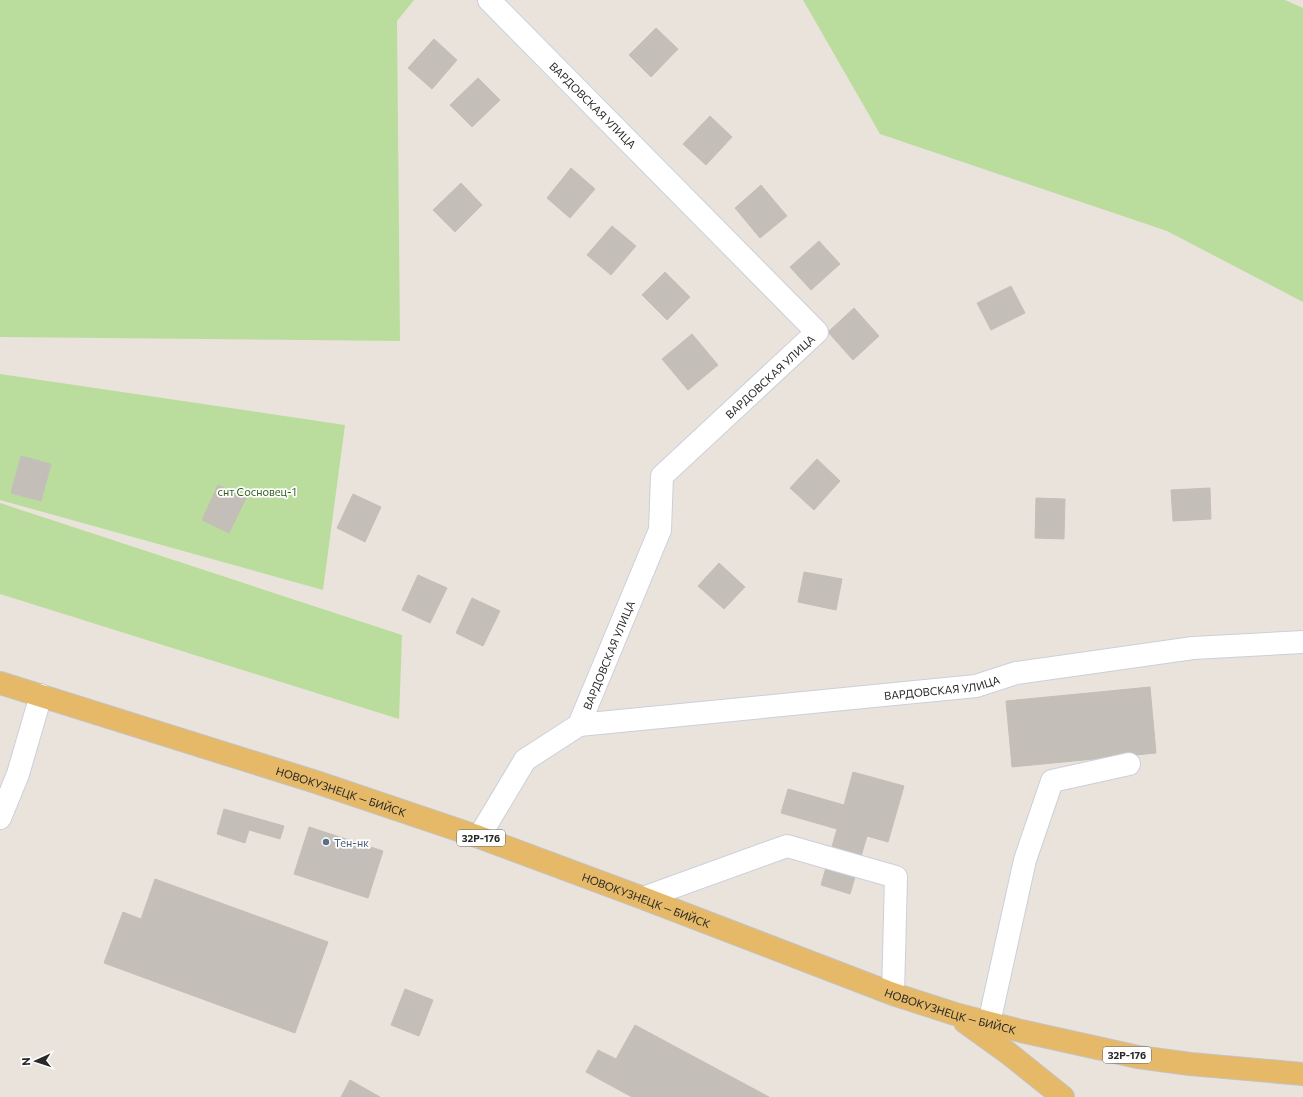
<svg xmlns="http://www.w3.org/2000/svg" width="1303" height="1097" viewBox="0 0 1303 1097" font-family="Commissioner,sans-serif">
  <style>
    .green { fill: #badd9d }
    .building { fill: #c3beb8; stroke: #c6beb6 }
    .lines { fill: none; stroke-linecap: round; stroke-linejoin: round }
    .minor-casing { stroke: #cbcfda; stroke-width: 24 }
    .major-casing { stroke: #c3c3c3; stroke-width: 24 }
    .minor { stroke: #fff; stroke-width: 22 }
    .major { stroke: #e5b967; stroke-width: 22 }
    .service-dot { fill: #5c6f8a; stroke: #fff; stroke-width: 1.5 }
    .labels { text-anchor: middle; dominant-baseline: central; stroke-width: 3.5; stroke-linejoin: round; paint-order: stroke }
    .shield { fill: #fff; stroke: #696969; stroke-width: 1 }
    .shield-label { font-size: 10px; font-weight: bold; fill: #292929 }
    .street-label { font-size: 11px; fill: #292929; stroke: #fff }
    .park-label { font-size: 11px; fill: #34601f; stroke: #fff }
    .service-label { font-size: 11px; fill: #4e5e75; stroke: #fff; text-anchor: start }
  </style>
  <rect width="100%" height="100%" fill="#eae3dc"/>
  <g class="green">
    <polygon points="0,0 414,0 397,21 400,341 0,337"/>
    <polygon points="803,0 1285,0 1303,8 1303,302 1167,231 880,134"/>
    <polygon points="0,374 345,425 323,590 0,500"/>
    <polygon points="0,503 402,635 399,719 0,594"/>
  </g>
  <g class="building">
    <polygon points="656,28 678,49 651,77 629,55"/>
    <polygon points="434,39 457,60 432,89 408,68"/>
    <polygon points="478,78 500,100 472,127 450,105"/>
    <polygon points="710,116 732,137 706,165 683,144"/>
    <polygon points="571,168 595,189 570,218 547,198"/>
    <polygon points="461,183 482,205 455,232 433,210"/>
    <polygon points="761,185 787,216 760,238 735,208"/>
    <polygon points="612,226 636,246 611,275 587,255"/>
    <polygon points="819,241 840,264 811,290 790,267"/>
    <polygon points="665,272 690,297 667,320 642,295"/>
    <polygon points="1011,286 1025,313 991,330 977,303"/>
    <polygon points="854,308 879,336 853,360 828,332"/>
    <polygon points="692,334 718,365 688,390 662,359"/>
    <polygon points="21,456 51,464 41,501 11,493"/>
    <polygon points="817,459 840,481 814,510 790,488"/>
    <polygon points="218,485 246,498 229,533 202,520"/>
    <polygon points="1210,488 1211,519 1173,521 1171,490"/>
    <polygon points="353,494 381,507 365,542 337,528"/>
    <polygon points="1036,498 1065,499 1064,539 1035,538"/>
    <polygon points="719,563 745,587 724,609 698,586"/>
    <polygon points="804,572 842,579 836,610 798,602"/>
    <polygon points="418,575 447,588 430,623 402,610"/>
    <polygon points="472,598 500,611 483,646 456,633"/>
    <polygon points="1150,687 1156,753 1012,767 1006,701"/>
    <polygon points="853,772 904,786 888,842 867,836 850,894 821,885 837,829 781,813 788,789 844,805"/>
    <polygon points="224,809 284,826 280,839 249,830 245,843 217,834"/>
    <polygon points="309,827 383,851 368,898 294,874"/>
    <polygon points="155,879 328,942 295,1033 104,963 123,912 141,919"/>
    <polygon points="405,989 433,1000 419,1036 391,1025"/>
    <polygon points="635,1025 769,1097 632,1097 586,1072 598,1050 616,1059"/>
    <polygon points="350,1080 380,1097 341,1097"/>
  </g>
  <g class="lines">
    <defs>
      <g id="minor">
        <path id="s1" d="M579 725 976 686 1016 673 1193 648 1303 642"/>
        <polyline points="0,818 18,774 41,695"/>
        <path id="s2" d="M479 837 525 760 579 725 660 530 662 476 817 332 489 0"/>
        <polyline points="643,898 787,846 896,877 893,994"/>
        <polyline points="989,1023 1025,860 1052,781 1129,764"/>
      </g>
      <g id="major">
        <path id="s3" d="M0 683 316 782 479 837 643 898 893 994 955 1014 1021 1031 1138 1057 1190 1064 1303 1074"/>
        <polyline points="965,1022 1008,1053 1063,1097"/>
      </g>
    </defs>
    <use href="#minor" class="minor-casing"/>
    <use href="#major" class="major-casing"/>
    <use href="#minor" class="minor"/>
    <use href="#major" class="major"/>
  </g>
  <circle class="service-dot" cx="326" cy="842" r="4"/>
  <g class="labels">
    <g class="shield">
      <rect x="457" y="830" width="48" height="16" rx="3"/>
      <rect x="1103" y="1047" width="48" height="16" rx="3"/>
    </g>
    <g class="shield-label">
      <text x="481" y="838">32Р-176</text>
      <text x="1127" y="1055">32Р-176</text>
    </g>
    <g class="street-label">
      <text transform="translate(593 105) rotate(45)">ВАРДОВСКАЯ УЛИЦА</text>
      <text stroke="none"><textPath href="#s2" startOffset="566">ВАРДОВСКАЯ УЛИЦА</textPath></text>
      <text stroke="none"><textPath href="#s2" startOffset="230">ВАРДОВСКАЯ УЛИЦА</textPath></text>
      <text stroke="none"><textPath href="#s1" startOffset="365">ВАРДОВСКАЯ УЛИЦА</textPath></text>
      <text stroke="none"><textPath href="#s3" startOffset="358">НОВОКУЗНЕЦК — БИЙСК</textPath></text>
      <text stroke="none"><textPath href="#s3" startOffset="682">НОВОКУЗНЕЦК — БИЙСК</textPath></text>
      <text stroke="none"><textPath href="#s3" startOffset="1006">НОВОКУЗНЕЦК — БИЙСК</textPath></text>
    </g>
    <g class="park-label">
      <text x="257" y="491">снт Сосновец-1</text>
    </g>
    <g class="service-label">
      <text x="334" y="842">Тен-нк</text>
    </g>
  </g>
  <g transform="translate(36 1061) rotate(267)" stroke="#ffffff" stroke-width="3" paint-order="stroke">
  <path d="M0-3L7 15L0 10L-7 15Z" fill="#292929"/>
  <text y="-6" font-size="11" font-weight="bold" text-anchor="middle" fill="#292929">N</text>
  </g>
</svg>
